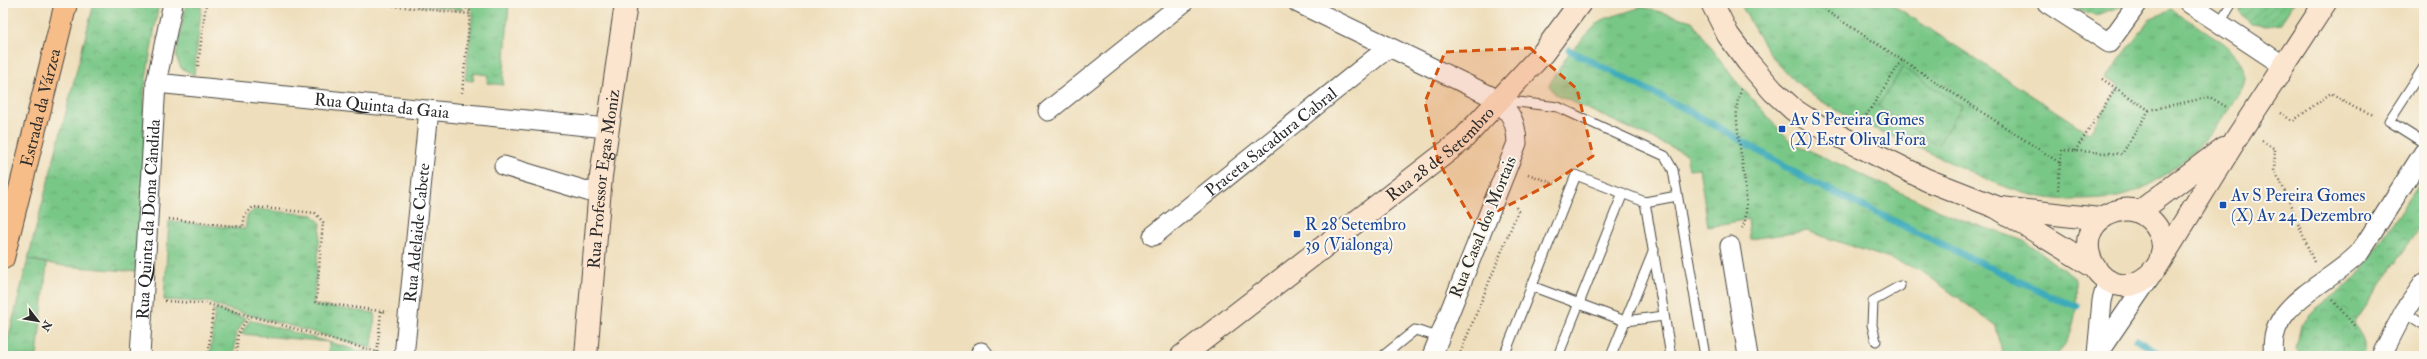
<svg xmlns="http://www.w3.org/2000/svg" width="2427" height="359" viewBox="0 0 2427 359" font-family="'IM FELL Double Pica',serif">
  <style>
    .grass { fill: url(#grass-tufts); stroke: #527959 }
    .park { fill: url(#park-crowns); stroke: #527959 }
    .garden { fill: url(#garden-furrows); stroke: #527959 }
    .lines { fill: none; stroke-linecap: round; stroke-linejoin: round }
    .stream { stroke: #3dabbb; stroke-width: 7 }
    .lane-casing { stroke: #484641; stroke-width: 11 }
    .street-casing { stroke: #484641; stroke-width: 21 }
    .secondary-casing { stroke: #484641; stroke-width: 24 }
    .primary-casing { stroke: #484641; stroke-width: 24 }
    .path { stroke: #484641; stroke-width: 2.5; stroke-dasharray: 1 3; stroke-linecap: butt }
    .lane { stroke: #fff; stroke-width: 9 }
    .street { stroke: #fff; stroke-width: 19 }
    .secondary { stroke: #fce5cf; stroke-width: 22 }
    .primary { stroke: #f7bd88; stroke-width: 22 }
    .marked { fill: #d5540f; fill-opacity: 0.2; stroke: #d5540f; stroke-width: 3; stroke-dasharray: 8 5; stroke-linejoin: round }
    .transit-dot { fill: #1a4fb4; stroke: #fbf7ec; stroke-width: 1.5 }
    .labels { text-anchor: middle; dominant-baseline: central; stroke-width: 4; stroke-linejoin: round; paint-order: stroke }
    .street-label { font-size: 17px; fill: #2b2b2b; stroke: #fbf7ec }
    .transit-label { font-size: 17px; fill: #164399; stroke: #fbf7ec; text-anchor: start }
  </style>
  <defs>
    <pattern id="grass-tufts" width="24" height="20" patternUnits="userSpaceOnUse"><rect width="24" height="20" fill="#79c787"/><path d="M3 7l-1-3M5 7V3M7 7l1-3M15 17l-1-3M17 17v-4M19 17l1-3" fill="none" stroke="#63a26f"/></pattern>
    <pattern id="park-crowns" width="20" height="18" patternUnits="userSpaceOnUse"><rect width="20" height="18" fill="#79c787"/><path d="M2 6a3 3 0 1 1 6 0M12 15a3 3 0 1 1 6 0" fill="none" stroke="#63a26f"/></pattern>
    <pattern id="garden-furrows" width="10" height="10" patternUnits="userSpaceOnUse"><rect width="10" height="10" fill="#79c787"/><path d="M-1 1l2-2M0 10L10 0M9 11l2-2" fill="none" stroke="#63a26f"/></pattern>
  </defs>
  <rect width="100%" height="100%" fill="#fbf7ec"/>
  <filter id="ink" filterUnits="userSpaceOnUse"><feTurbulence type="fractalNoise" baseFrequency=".025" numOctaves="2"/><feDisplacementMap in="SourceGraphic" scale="8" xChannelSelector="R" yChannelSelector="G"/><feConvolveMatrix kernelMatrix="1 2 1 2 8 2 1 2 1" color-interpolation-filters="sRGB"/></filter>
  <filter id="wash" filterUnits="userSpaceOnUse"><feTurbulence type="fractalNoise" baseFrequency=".012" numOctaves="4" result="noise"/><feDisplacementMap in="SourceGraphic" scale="16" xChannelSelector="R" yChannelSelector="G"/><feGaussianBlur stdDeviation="0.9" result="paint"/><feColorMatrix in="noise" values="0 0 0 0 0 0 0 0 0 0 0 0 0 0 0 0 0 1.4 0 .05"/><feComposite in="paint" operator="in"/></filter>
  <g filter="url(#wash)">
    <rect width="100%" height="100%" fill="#eedebb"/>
    <g class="grass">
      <polygon points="186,3 202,3 194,75 181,68 176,57"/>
      <polygon points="403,3 456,3 464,10"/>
      <polygon points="464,3 509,3 503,85 487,83 488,75 474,73 473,81 465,80 473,11"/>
      <path d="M1740 3H1890L2089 133 2120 86 2106 78 2151 18 2171 10C2190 22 2238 46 2243 69 2247 83 2238 95 2231 106 2207 143 2157 192 2112 198 2085 201 2057 201 2031 195 1996 186 1963 168 1930 153 1884 132 1832 115 1794 80 1770 59 1755 31 1740 3Z"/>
      <path d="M1642 7 1692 21 1734 79 1791 142 1954 217 2024 241 2076 279C2077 308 2077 333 2056 356H2003L1996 326 1919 269 1807 231 1750 239 1748 219 1708 227 1699 168 1689 169 1686 154 1555 94 1549 85 1569 53 1601 20Z"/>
      <polygon points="255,209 313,215 321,223 313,305 375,313 372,348 216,306 210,302 164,300 169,221 245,229 247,216"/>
      <polygon points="28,259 47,264 37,356 4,356"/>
      <polygon points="215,309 246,318 236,334 234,356 210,356"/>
      <polygon points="250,320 371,354 371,356 329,356 329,342 241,334"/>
    </g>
    <g class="park">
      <polygon points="94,3 159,3 144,91 145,147 140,272 63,266 28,259"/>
      <polygon points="1903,68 1962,106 1938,145 1878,106"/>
      <path d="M2424 177V221L2354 324C2360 333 2368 345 2362 356H2301L2296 349 2301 325 2317 308 2356 278Z"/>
    </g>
    <g class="garden">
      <polygon points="2081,3 2125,3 2123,6 2096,15 2077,10"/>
      <polygon points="2242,3 2294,3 2280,24 2267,26 2251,24 2239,11"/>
    </g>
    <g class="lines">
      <g class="stream">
        <polyline points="1569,50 1689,111 1744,142 1804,178 2054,298 2077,306"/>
        <polyline points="2137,340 2165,356"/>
      </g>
    </g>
  </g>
  <g filter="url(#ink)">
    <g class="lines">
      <defs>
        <g id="lane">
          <polyline points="2220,22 2232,3"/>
          <polyline points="2424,67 2389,121 2424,143"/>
          <polyline points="1502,100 1558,107 1665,156 1673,170 1705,356"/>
          <polyline points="1645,202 1671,356"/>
          <polyline points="1531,286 1625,321 1664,316"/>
          <polyline points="2404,312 2424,325"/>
          <polyline points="1876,341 1872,325 1873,301 1900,286"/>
          <polyline points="1383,356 1415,330 1439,337"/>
          <polyline points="1504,356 1576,175 1645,202 1677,196"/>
          <polyline points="1558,356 1623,193"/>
          <polyline points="1611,356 1654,250"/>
        </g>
        <g id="street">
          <path d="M1298 3 1499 100C1512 116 1516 122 1517 143L1432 356"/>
          <polyline points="2047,3 2109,43 2138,3"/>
          <polyline points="2189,3 2284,66"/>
          <path id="s1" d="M156 83 607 128"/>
          <polyline points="1048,111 1183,3"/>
          <polyline points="504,166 600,195"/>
          <path id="s2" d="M1153 236 1389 47"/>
          <polyline points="1730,246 1748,356"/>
          <polyline points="981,352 984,356"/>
          <polyline points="2097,354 2102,301 2107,282"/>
          <path id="s3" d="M140 356 156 83 173 3"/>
          <path id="s4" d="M404 356 429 110"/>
          <polyline points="2096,356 2152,274"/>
          <path d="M2274 356C2265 303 2330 285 2360 252L2424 152"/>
          <polyline points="2381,356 2404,312 2424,283"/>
        </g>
        <g id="secondary">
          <polyline points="1712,3 1728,35 1748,62 1773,91 1794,110 1817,125 1927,180 1996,207 2091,265"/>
          <polyline points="2001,208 2100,219"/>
          <polyline points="2139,212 2224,148"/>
          <path d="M2160 261C2161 256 2163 251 2163 246 2162 227 2143 206 2122 210 2050 224 2107 325 2156 268L2236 139 2325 3"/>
          <path id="s5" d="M586 356 601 176 626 3"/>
          <path id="s6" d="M1182 356 1461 141 1543 53 1580 3"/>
        </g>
        <g id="primary">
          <path id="s7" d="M3 258 66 3"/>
        </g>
      </defs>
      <use href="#lane" class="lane-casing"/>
      <use href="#street" class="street-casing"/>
      <use href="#secondary" class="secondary-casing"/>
      <use href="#primary" class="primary-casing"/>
      <g class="path">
        <polyline points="369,3 470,14 462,93"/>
        <polyline points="460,3 471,12 470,14"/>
        <polyline points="1814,3 1902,60"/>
        <polyline points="198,66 206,3"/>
        <polyline points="2102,79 2149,110 2210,97 2228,108"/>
        <path d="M1741 89C1740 95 1737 101 1737 107 1734 135 1755 208 1742 228"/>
        <polyline points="2280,113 2293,121 2331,93 2355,108 2374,115"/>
        <polyline points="1862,122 1902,60 2060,163 2058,191"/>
        <polyline points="2262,141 2275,149 2274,172 2280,180 2314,262"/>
        <polyline points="2075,151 2116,88"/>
        <polyline points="2060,163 2062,150 2122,154 2149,110"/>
        <polyline points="1528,174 1555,184"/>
        <polyline points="169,219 243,227 245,215 253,207 315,213 323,222 316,302 387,312"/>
        <polyline points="2333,300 2356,328"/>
        <polyline points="165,301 208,304 377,352"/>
        <polyline points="208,356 213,308"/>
        <polyline points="236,356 238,333 249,317"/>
        <polyline points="377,356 381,311"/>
        <polyline points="1459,356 1518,211 1516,207"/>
      </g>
      <use href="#lane" class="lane"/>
      <use href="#street" class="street"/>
      <use href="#secondary" class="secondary"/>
      <use href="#primary" class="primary"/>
    </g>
  </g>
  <path class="marked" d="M1530 48 1577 89 1593 156 1552 183 1474 223 1438 161 1425 102 1445 52Z"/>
  <g class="transit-dot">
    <rect x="1778" y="125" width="8" height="8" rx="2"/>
    <rect x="2219" y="201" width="8" height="8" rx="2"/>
    <rect x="1293" y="230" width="8" height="8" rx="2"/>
  </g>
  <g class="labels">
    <g class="street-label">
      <text stroke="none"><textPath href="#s1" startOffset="227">Rua Quinta da Gaia</textPath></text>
      <text stroke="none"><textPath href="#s7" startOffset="155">Estrada da Várzea</textPath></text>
      <text stroke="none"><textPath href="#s2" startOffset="151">Praceta Sacadura Cabral</textPath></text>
      <text stroke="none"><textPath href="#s6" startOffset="328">Rua 28 de Setembro</textPath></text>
      <text stroke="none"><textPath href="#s5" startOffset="178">Rua Professor Egas Moniz</textPath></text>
      <text stroke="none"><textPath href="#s3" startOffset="137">Rua Quinta da Dona Cândida</textPath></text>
      <text transform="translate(1483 227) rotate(-68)">Rua Casal dos Mortais</text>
      <text stroke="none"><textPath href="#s4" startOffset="124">Rua Adelaide Cabete</textPath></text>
    </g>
    <g class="transit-label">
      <text x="1790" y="119">Av S Pereira Gomes<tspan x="1790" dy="20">(X) Estr Olival Fora</tspan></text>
      <text x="2231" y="195">Av S Pereira Gomes<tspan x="2231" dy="20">(X) Av 24 Dezembro</tspan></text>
      <text x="1305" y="224">R 28 Setembro<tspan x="1305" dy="20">39 (Vialonga)</tspan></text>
    </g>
  </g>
  <rect width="2427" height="359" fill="none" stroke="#fbf7ec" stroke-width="16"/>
  <g transform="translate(38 321) rotate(121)" stroke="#fbf7ec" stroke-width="3" paint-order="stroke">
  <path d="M0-3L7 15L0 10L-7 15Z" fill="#2b2b2b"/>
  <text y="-6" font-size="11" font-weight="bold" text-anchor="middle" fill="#2b2b2b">N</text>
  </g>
</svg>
